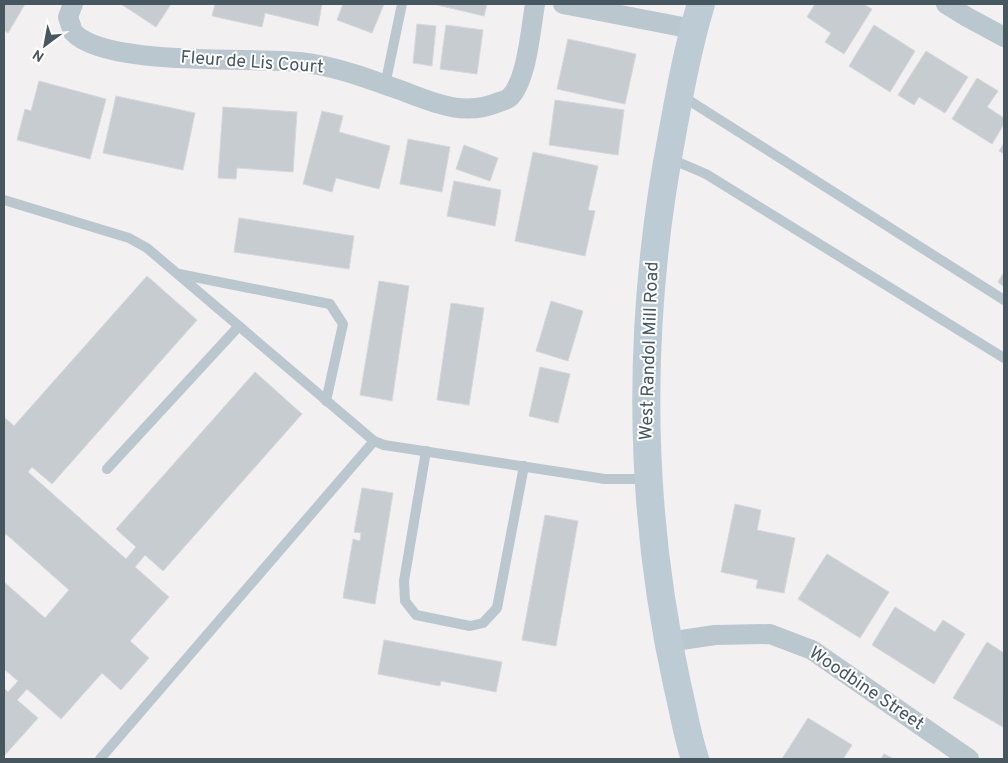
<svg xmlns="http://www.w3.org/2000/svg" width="1008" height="763" viewBox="0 0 1008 763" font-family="Overpass,sans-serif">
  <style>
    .building { fill: #c7ccd0; stroke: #d4d7dc }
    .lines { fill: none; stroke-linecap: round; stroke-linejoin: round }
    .service { stroke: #bbc7ce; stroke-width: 10 }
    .minor { stroke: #bbc7ce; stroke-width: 20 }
    .secondary { stroke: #bdcbd5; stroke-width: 28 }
    .labels { text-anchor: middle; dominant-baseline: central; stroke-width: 4; stroke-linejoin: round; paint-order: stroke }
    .street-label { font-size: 18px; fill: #47575f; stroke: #fff }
  </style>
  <rect width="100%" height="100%" fill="#f3f0f1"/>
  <g class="building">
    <polygon points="4,4 25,4 8,33 4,30"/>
    <polygon points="121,4 171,4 156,27"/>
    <polygon points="215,4 322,4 318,26 265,13 262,27 212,16"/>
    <polygon points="343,4 384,4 372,33 337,20"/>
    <polygon points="433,4 487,4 484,16"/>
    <polygon points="815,4 863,4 872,9 844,54 825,42 831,33 807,17"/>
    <polygon points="417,24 436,26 432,66 413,63"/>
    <polygon points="446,25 483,30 477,74 440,69"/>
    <polygon points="874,25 915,51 890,92 849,66"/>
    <polygon points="568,39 636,54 625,104 557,89"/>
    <polygon points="926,51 968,77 945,113 919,97 914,105 898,95"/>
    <polygon points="977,78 998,91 987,107 1004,118 1004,124 992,144 952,119"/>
    <polygon points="39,81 106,99 90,159 17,140 25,109 31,111"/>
    <polygon points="116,96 195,113 183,170 103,153"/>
    <polygon points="555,100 624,110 618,155 549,145"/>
    <polygon points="223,107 297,112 293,172 237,168 236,179 218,178"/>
    <polygon points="322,111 343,116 339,132 390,146 379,189 336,178 332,192 303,184"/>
    <polygon points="408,139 450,147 442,192 400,184"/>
    <polygon points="1004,143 1004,154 999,151"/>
    <polygon points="464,145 498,158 490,181 456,169"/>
    <polygon points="533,152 598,166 588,210 595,211 585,256 515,241"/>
    <polygon points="454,181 501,190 495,226 447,216"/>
    <polygon points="239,218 354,236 349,269 234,252"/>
    <polygon points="1004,272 1004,287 998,282"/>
    <polygon points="147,276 197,320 52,484 32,467 28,472 126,559 136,547 116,529 255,372 302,414 163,571 145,555 135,567 169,597 130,641 149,658 121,690 102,673 61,719 27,689 17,700 38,718 4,756 4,688 8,692 18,681 4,669 4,582 45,618 69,590 6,534 4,537 4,417 14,426"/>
    <polygon points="379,281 409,286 392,401 360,395"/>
    <polygon points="551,301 583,311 568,361 536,351"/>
    <polygon points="451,303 484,308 469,405 437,400"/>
    <polygon points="540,367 570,374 558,423 529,416"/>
    <polygon points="362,488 393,493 375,604 343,598 353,539 360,541 361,533 354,532"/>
    <polygon points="735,504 761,510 757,530 795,538 784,593 756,588 758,580 721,572"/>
    <polygon points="545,515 578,521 556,646 522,640"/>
    <polygon points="827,554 889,592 860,638 798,599"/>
    <polygon points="895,607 935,632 943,620 965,634 934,684 872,645"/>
    <polygon points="384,640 502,662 496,692 441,681 440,686 378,674"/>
    <polygon points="987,642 1004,653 1003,727 953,698"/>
    <polygon points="808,718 852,745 843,759 782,759"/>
    <polygon points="884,754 894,759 881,759"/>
  </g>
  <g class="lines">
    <g class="service">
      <polyline points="385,85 402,4"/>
      <polyline points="682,96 1004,300"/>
      <polyline points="671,159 706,174 1004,358"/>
      <polyline points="4,200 129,238 147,248 374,441 384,445 605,479 647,479"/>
      <polyline points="179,274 330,304 343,324 326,401"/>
      <polyline points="426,451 404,581 405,601 416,615 470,626 483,623 497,608 524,466"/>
      <polyline points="107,469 239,326"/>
      <polyline points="100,759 374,441"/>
    </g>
    <g class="minor">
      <path d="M73 4 68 17 73 32C105 67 249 57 299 62 337 66 372 80 408 93 439 105 467 116 499 102 502 101 507 100 509 98 527 82 531 27 535 4"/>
      <polyline points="563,4 693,29"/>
      <polyline points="946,4 967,17 1004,37"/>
      <polyline points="668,642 715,635 770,634 812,650 969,759"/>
    </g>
    <path class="secondary" d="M695 759C687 735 683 709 677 684 637 502 637 318 672 135 680 91 688 47 701 4"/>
  </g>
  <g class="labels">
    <g class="street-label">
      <text transform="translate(252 63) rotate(4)">Fleur de Lis Court</text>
      <text transform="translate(650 351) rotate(-88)">West Randol Mill Road</text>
      <text transform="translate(866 689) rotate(34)">Woodbine Street</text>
    </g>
  </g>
  <rect width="1008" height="763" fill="none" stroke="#47575f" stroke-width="10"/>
  <g transform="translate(45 45) rotate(212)" stroke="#ffffff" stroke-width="4" paint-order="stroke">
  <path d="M0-4L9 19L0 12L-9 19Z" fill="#47575f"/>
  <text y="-8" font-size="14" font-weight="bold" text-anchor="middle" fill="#47575f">N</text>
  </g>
</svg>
